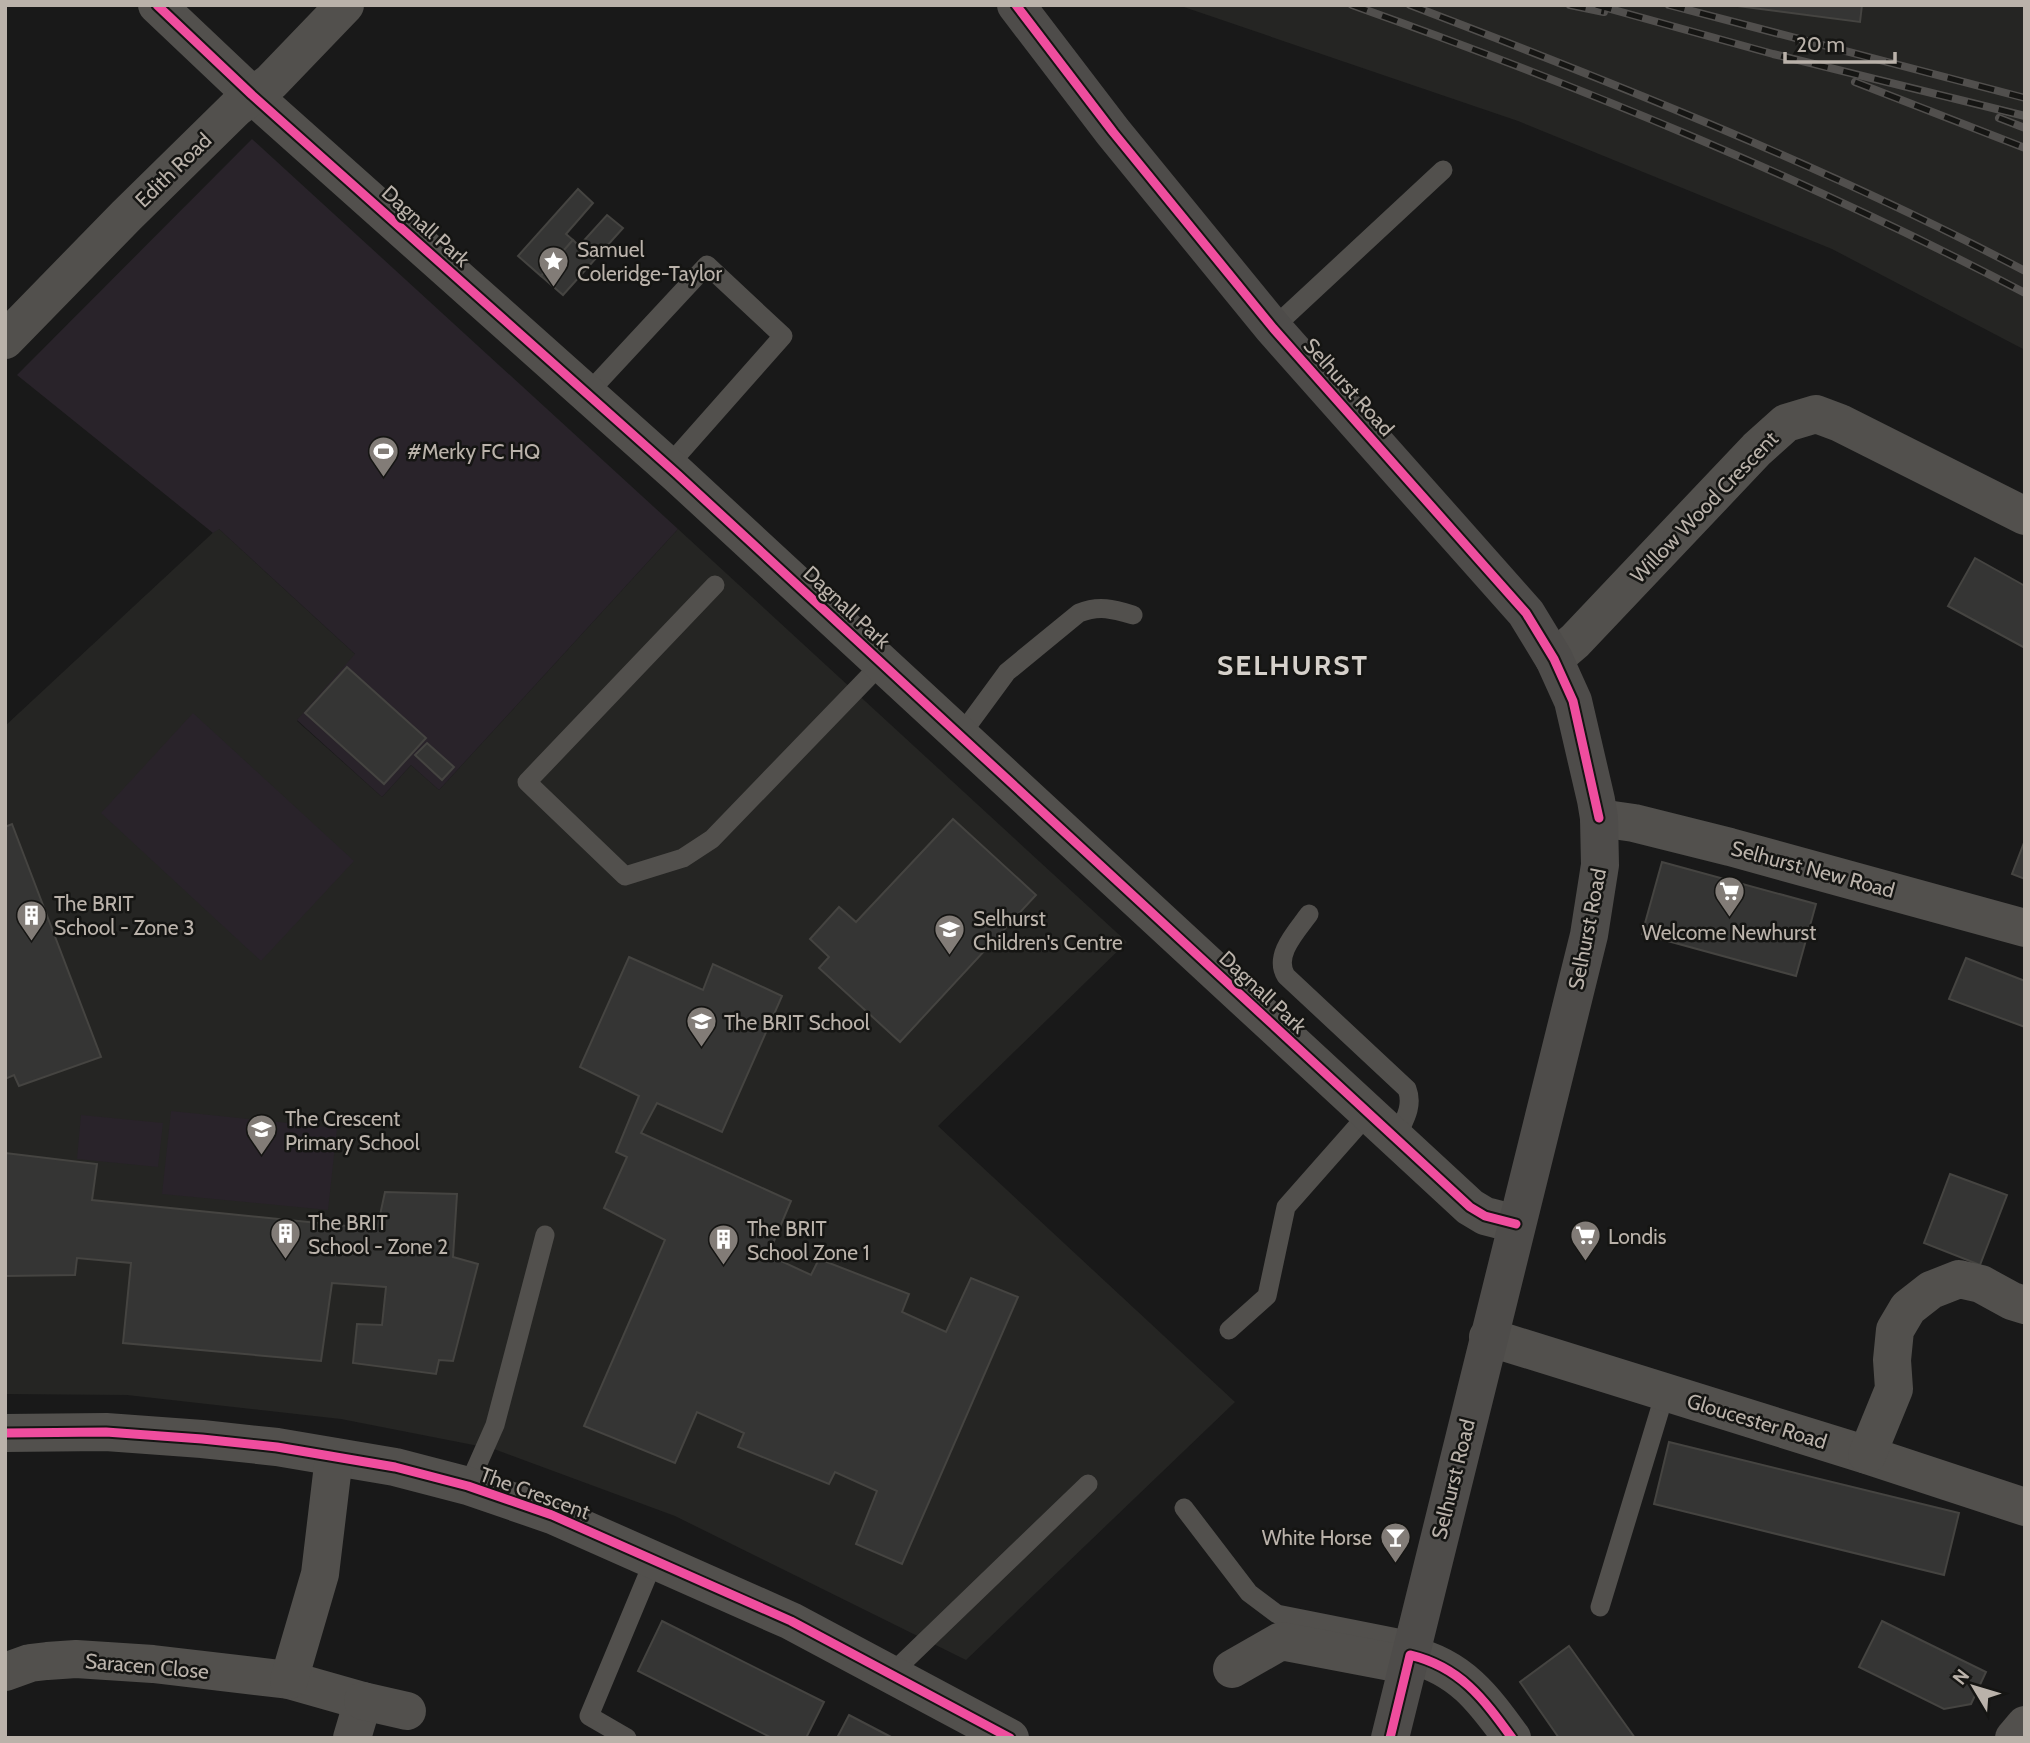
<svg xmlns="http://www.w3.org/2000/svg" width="2030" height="1743" viewBox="0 0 2030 1743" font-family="Cabin,sans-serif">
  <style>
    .built { fill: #252523 }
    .green { fill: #29232a }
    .building { fill: #353534; stroke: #454441; stroke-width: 2 }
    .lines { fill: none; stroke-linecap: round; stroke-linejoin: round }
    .service { stroke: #52504d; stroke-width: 19 }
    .minor { stroke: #52504d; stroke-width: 38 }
    .primary { stroke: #4e4c4a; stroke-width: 38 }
    .rail-casing { stroke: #514f4d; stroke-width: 8 }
    .rail { stroke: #151513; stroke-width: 5; stroke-dasharray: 16; stroke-linecap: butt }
    .cycleway-casing { stroke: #151513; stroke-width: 13 }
    .cycleway { stroke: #ef4d9e; stroke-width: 9 }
    .labels { text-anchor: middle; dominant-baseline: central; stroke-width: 5; stroke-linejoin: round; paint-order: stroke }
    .street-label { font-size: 21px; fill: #bab2aa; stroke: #151513 }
    .poi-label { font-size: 21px; fill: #bab2aa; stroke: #151513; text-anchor: start }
    .district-label { font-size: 28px; font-weight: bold; letter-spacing: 2px; fill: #d6d1cb; stroke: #151513 }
  </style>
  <rect width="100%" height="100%" fill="#191919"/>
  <g class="built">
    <polygon points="1178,5 2025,5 2025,350 1832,249 1518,121"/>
    <polygon points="218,528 356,655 297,721 382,797 411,765 439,790 678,529 1127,942 938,1126 1235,1402 966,1660 675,1516 494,1449 341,1419 127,1395 5,1394 5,726"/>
  </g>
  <g class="green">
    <polygon points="252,139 678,529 439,790 411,765 382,797 297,720 355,654 219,529 213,533 17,375"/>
    <polygon points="193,713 354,861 261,961 101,813"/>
    <polygon points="171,1111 337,1128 328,1210 162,1194"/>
    <polygon points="81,1115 163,1123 158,1167 77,1159"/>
  </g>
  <g class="building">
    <polygon points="1730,5 1862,5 1860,22"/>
    <polygon points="578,189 593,203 566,234 573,240 541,276 518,256"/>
    <polygon points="607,215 623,228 563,295 541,276 573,240 579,246"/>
    <polygon points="1975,558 2025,586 2025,648 1948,606"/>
    <polygon points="347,667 426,738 384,784 305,713"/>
    <polygon points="427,743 454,767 442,780 415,755"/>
    <polygon points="953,819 1036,895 900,1042 819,968 829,957 810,939 839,907 856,922"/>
    <polygon points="12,824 101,1057 19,1086 14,1075 5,1079 5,827"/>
    <polygon points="2025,840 2025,879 2012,874"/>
    <polygon points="1662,862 1816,904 1796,976 1642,934"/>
    <polygon points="629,957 703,990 713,964 782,996 722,1132 657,1103 641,1133 791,1201 768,1255 811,1275 819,1259 909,1294 902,1312 946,1332 971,1278 1018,1297 902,1564 856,1544 877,1491 835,1472 829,1484 738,1447 744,1433 697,1412 675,1463 584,1426 665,1240 604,1208 627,1157 616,1152 639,1096 580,1067"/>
    <polygon points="1966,958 2025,981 2025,1027 1949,999"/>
    <polygon points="5,1153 97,1164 92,1200 377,1229 385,1192 457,1194 453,1257 478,1264 453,1361 439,1360 436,1374 353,1363 357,1324 382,1325 386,1287 332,1283 321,1361 123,1343 131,1263 77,1258 75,1275 5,1276"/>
    <polygon points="1950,1174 2007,1195 1980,1265 1924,1243"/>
    <polygon points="1669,1442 1959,1513 1944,1575 1654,1504"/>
    <polygon points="662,1621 824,1702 806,1738 772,1738 638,1671"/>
    <polygon points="1882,1621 1986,1672 1971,1704 1944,1709 1859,1667"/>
    <polygon points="1569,1646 1635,1738 1559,1738 1520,1682"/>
    <polygon points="849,1715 893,1738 837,1738"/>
  </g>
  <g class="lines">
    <g class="service">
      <polyline points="1273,328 1443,170"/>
      <polyline points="588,393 707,265 783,336 668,466"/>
      <polyline points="715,585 527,782 625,876 683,858 712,839 882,663"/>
      <path d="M960 736 1007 672 1079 613C1099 605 1113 609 1133 615"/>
      <path d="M1309 914C1297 931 1273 955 1286 976L1407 1089C1414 1107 1403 1122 1396 1138"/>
      <polyline points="1229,1330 1267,1296 1286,1207 1369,1113"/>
      <polyline points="468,1486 495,1425 545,1235"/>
      <polyline points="1184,1508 1249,1593 1277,1614 1413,1641"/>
      <polyline points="1600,1607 1665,1393"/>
      <polyline points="892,1673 1088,1484"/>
      <polyline points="627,1738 589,1716 654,1560"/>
    </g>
    <g class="minor">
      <polyline points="157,5 252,95 677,474 1470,1207 1485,1216 1516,1224"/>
      <polyline points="5,340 126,216 236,108 271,82 345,5"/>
      <polyline points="1554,659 1575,641 1757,449 1786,423 1816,414 1840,423 2025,516"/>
      <polyline points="1599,818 1634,823 1730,847 2025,928"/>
      <polyline points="1488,1337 1867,1455 2025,1507"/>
      <polyline points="5,1433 106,1432 202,1439 277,1447 395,1467 468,1486 552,1515 791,1621 1010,1738"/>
      <polyline points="1867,1455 1894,1389 1892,1360 1895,1330 1908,1308 1931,1290 1959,1279 1981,1284 2012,1301 2025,1305"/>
      <path d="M1410 1655C1460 1667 1483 1698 1512 1738"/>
      <polyline points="1232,1669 1281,1641 1407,1665"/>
      <polyline points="5,1672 30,1663 47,1661 76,1659 153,1664 289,1680 363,1701 352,1738"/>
      <polyline points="289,1680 320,1574 334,1457"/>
      <polyline points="363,1701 407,1711"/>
      <polyline points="2014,1738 2025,1725"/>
    </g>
    <polyline class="primary" points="1016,5 1113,132 1273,328 1526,613 1554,659 1573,701 1596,800 1599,818 1600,865 1589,935 1390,1738"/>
    <defs>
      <g id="rail">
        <path d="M1352 5C1582 87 1808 179 2025 293"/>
        <path d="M1410 5C1619 85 1827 167 2025 271"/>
        <polyline points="1570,5 1604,12"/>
        <polyline points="1596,5 1773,54 2025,116"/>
        <polyline points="1669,5 2025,98"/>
        <polyline points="1855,82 2025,148"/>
        <polyline points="1999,118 2025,128"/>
      </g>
    </defs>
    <use href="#rail" class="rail-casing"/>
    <use href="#rail" class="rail"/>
    <defs>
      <g id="cycleway">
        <polyline points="157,5 252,95 677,474 1470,1207 1485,1216 1516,1224"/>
        <polyline points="1016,5 1113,132 1273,328 1526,613 1554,659 1573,701 1599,818"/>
        <polyline points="5,1433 106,1432 202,1439 277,1447 395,1467 468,1486 552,1515 791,1621 1010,1738"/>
        <path d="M1390 1738 1410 1655C1460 1667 1483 1698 1512 1738"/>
      </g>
    </defs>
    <use href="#cycleway" class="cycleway-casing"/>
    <use href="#cycleway" class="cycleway"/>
  </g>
  <defs>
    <symbol id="sight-pin" viewBox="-11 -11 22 30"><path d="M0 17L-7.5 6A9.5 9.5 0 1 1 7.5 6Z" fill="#827c77" stroke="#151513"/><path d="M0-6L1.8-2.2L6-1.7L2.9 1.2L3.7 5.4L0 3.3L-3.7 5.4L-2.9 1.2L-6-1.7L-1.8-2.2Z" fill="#fff"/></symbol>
    <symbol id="stadium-pin" viewBox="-11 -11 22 30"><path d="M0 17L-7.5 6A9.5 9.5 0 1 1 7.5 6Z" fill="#827c77" stroke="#151513"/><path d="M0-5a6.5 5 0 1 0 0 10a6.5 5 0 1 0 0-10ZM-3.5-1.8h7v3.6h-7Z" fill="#fff"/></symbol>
    <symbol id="supermarket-pin" viewBox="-11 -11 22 30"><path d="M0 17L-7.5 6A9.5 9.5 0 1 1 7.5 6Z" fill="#827c77" stroke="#151513"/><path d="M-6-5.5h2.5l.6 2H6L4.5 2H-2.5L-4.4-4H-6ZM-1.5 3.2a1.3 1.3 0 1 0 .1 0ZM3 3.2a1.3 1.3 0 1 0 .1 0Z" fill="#fff"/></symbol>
    <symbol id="building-pin" viewBox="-11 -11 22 30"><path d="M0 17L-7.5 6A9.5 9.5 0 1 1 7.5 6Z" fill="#827c77" stroke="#151513"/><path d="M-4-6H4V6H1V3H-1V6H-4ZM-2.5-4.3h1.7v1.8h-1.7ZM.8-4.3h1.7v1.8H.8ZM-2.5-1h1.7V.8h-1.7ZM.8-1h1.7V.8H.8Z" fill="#fff"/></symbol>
    <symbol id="school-pin" viewBox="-11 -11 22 30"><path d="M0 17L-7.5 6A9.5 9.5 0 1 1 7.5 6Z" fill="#827c77" stroke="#151513"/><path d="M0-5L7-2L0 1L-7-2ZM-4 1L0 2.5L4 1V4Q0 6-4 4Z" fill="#fff"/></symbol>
    <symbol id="bar-pin" viewBox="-11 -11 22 30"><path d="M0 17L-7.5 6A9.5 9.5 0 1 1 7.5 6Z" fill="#827c77" stroke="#151513"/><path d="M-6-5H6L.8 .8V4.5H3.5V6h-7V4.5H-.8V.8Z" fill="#fff"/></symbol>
  </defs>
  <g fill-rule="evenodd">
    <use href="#sight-pin" x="536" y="244" width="35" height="47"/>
    <use href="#stadium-pin" x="366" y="434" width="35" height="47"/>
    <use href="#supermarket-pin" x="1712" y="874" width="35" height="47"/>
    <use href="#building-pin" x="14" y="898" width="35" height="47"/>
    <use href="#school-pin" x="932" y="912" width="35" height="47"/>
    <use href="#school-pin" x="684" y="1004" width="35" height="47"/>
    <use href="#school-pin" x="244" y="1112" width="35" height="47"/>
    <use href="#building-pin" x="268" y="1216" width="35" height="47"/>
    <use href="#supermarket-pin" x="1568" y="1218" width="35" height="47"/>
    <use href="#building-pin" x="706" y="1222" width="35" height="47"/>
    <use href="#bar-pin" x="1378" y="1520" width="35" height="47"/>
  </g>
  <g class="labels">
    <g class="street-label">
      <text transform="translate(173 170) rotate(-44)">Edith Road</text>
      <text transform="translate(426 226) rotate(42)">Dagnall Park</text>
      <text transform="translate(1349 387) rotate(48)">Selhurst Road</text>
      <text transform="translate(1704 507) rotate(-46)">Willow Wood Crescent</text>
      <text transform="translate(847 607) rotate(43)">Dagnall Park</text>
      <text transform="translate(1813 869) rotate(15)">Selhurst New Road</text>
      <text transform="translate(1587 929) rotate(-79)">Selhurst Road</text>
      <text transform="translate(1263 992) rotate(43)">Dagnall Park</text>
      <text transform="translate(1757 1421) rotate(17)">Gloucester Road</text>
      <text transform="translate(1453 1479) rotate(-76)">Selhurst Road</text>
      <text transform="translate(535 1493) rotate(20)">The Crescent</text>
      <text transform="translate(147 1666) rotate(5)">Saracen Close</text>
    </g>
    <g class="poi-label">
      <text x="577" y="249">Samuel<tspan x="577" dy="24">Coleridge-Taylor</tspan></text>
      <text x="407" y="451">#Merky FC HQ</text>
      <text x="54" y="903">The BRIT<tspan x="54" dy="24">School - Zone 3</tspan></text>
      <text x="973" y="918">Selhurst<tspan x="973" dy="24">Children's Centre</tspan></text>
      <text x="1729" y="932" text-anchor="middle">Welcome Newhurst</text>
      <text x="724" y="1022">The BRIT School</text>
      <text x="285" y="1118">The Crescent<tspan x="285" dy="24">Primary School</tspan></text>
      <text x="308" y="1222">The BRIT<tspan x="308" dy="24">School - Zone 2</tspan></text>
      <text x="747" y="1228">The BRIT<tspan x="747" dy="24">School Zone 1</tspan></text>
      <text x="1608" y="1236">Londis</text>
      <text x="1372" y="1537" text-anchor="end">White Horse</text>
    </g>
    <g class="district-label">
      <text x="1293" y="665">SELHURST</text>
    </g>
  </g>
  <rect width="2030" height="1743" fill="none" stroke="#bab2aa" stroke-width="14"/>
  <g transform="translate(1974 1687) rotate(308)" stroke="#151513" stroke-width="5" paint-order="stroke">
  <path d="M0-5L12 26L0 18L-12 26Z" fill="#bab2aa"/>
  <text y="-10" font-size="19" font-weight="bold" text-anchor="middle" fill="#bab2aa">N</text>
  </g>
  <path d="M1785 52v10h110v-10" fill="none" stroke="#bab2aa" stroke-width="3.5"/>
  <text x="1796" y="52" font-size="21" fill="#bab2aa" stroke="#151513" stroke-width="5" paint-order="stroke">20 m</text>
</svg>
